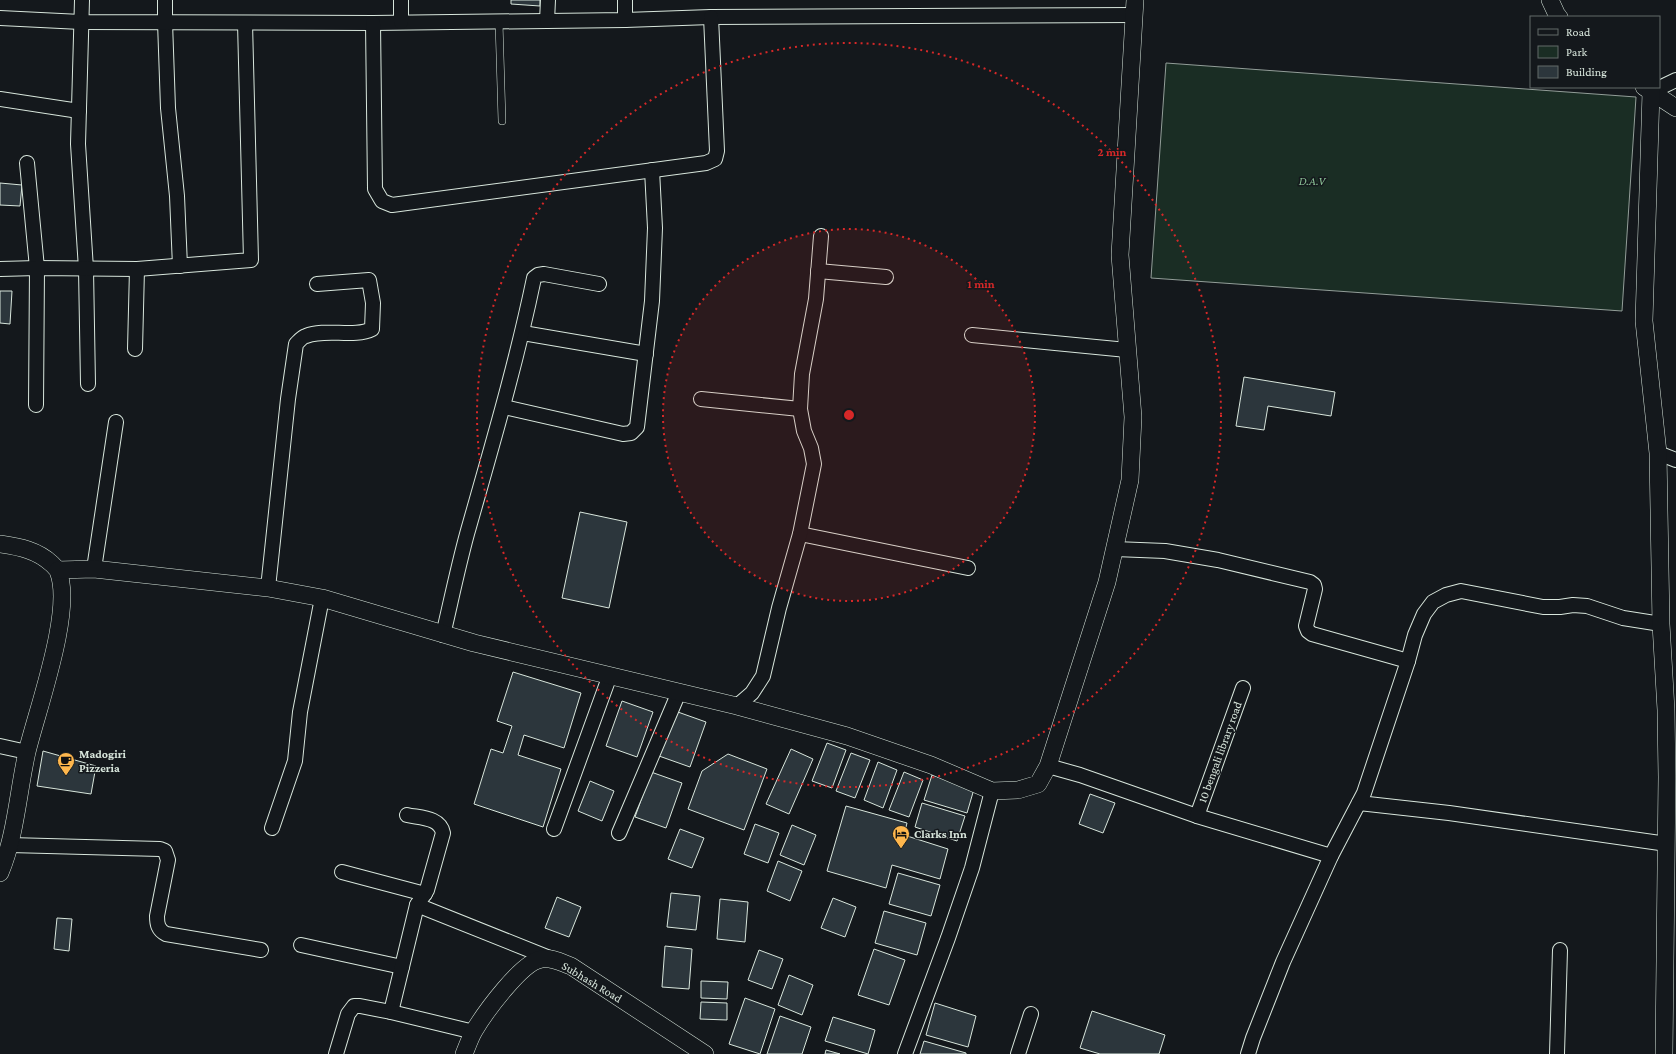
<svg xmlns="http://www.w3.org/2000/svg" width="1676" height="1054" viewBox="0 0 1676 1054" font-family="'Crimson Pro',serif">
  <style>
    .green { fill: #1a2d24; stroke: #939e99 }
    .building { fill: #2c363c; stroke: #d8e6dc }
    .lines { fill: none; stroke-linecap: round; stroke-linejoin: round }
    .service-casing { stroke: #d8e6dc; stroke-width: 8 }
    .minor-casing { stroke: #d8e6dc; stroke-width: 16 }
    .tertiary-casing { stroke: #d8e6dc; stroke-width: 18 }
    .service { stroke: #14181c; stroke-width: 7 }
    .minor { stroke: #14181c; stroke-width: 14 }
    .tertiary { stroke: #14181c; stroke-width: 17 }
    .ring { fill: none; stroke: #d62828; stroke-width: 2; stroke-dasharray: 2 4 }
    .labels { text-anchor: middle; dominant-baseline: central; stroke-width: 3; stroke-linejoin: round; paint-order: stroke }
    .park-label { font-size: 12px; font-style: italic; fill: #8ac095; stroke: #14181c }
    .street-label { font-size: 12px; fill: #d8e6dc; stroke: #14181c }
    .poi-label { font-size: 12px; font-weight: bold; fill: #d8e6dc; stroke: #14181c; text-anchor: start }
    .centre { fill: #d62828; stroke: #14181c; stroke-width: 2 }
    .ring-label { font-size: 12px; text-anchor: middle; font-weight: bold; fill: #d62828; stroke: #14181c; stroke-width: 3; stroke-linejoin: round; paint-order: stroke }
  </style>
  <rect width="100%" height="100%" fill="#14181c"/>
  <polygon class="green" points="1166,63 1636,97 1622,311 1151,278"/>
  <g class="building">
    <polygon points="511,0 540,0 540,6 511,4"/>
    <polygon points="0,183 22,185 20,206 0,205"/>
    <polygon points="0,291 12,291 10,324 0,323"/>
    <polygon points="1244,377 1335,392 1331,416 1268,406 1264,430 1236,426"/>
    <polygon points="580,512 627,522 609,608 562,598"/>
    <polygon points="513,672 581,693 564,748 524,735 518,755 561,769 543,827 474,804 491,749 503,753 512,726 497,721"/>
    <polygon points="622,701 653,712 637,757 606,746"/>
    <polygon points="675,711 706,722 690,767 659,756"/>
    <polygon points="827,743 846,750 832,788 812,781"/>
    <polygon points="791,749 813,759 789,814 766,804"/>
    <polygon points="43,751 96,766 91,794 37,786"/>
    <polygon points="851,753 870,760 855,798 836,791"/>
    <polygon points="728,754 767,769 744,830 688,809 702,771"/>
    <polygon points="878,762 897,770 883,808 864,800"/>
    <polygon points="651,772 682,783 666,828 635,817"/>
    <polygon points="904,772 923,780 909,817 889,810"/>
    <polygon points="932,775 974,789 967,813 924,800"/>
    <polygon points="590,781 614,791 602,821 578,811"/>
    <polygon points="1090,794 1115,803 1103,833 1079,824"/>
    <polygon points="922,803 965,816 957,841 915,827"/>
    <polygon points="846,806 907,823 904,835 948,849 940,879 892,865 886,888 827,871"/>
    <polygon points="755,824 779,833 768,863 744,854"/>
    <polygon points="792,825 816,835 804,865 780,855"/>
    <polygon points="680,829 704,838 692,868 668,859"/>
    <polygon points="778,861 802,871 790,901 767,891"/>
    <polygon points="898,873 940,885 931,916 889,904"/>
    <polygon points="671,893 700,896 696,930 667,927"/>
    <polygon points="557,897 581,907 569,937 545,928"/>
    <polygon points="833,898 856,907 845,937 821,928"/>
    <polygon points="720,899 748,902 745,942 717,939"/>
    <polygon points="884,911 926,923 917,955 875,943"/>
    <polygon points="57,918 72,919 69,951 54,949"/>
    <polygon points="665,946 692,949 689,989 662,987"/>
    <polygon points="874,949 905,960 889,1005 858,995"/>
    <polygon points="759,950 783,959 772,989 748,980"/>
    <polygon points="789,975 813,985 802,1015 778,1005"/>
    <polygon points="701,981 728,982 727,999 701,998"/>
    <polygon points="745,998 775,1009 760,1054 729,1044"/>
    <polygon points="701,1002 727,1003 727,1020 700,1019"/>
    <polygon points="935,1003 976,1016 968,1047 926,1035"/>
    <polygon points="1092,1011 1165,1035 1159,1054 1100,1054 1080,1048"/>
    <polygon points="780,1016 811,1027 802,1054 767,1054"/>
    <polygon points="833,1017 875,1030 868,1054 825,1041"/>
    <polygon points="924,1041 966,1053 966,1054 920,1054"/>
    <polygon points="826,1050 840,1054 825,1054"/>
  </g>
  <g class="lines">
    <defs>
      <polyline id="service" points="499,22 502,121"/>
      <g id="minor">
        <polyline points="82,0 78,144 86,269 88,384"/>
        <polyline points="165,0 165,22 168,108 177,196 180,266"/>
        <polyline points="0,18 81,22 373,23 625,20 711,17 1134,15"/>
        <polyline points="625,20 625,0"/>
        <polyline points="547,21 548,0"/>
        <polyline points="401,22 401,0"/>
        <polyline points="373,23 375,189 382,201 392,205 706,163 715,159 717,151 711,17"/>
        <polyline points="1651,92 1676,80"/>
        <polyline points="0,99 79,111"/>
        <polyline points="27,163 37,268 36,405"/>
        <polyline points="0,269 37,268 137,269 251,260 245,23"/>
        <polyline points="818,271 886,277"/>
        <polyline points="523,333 646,354"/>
        <polyline points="972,335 1127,350"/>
        <polyline points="135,349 137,269"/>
        <polyline points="701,399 800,409"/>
        <polyline points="504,407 623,434 631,433 637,427 652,301 655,228 652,170"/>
        <polyline points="1658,453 1676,460"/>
        <polyline points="800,534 968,568"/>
        <polyline points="1115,549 1165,551 1218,560 1310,582 1314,585 1315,589 1306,626 1308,631 1312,634 1408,661"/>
        <polyline points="94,569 116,422"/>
        <path d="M268 588 288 399 296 344C299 341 302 337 306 336 326 328 354 338 372 329L373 303 369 280 317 284"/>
        <path d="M443 635C451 601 458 567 467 534 491 449 516 365 534 278L538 275 544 274 599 284"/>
        <polyline points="737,706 752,693 763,676 779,608 800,534 814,464 811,448 804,431 800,409 802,374 816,299 821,236"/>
        <polyline points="0,746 27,752"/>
        <polyline points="1048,766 1080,775 1197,816 1331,856"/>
        <polyline points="1359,803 1449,813 1667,844"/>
        <polyline points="1197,816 1243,688"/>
        <polyline points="272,828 295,761 300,712 322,598"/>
        <polyline points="554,829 610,675"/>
        <polyline points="619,833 679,692"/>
        <path d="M10 845 160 849 165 851 168 860 157 916C157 924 158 930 166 934L261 950"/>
        <polyline points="342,872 425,894"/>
        <polyline points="417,905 552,959"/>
        <polyline points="301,945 402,967"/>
        <path d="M391 1012 417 905 427 890 443 833C440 817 420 818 407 815"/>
        <polyline points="336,1054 348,1014 354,1006 360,1006 391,1012 474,1032"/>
        <polyline points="905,1054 948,938 972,868 992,791"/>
        <polyline points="1018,1054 1031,1014"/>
        <polyline points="1248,1054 1253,1038 1283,962 1331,856 1364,793 1408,661 1415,635 1424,614 1433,602 1446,595 1461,591 1543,607 1560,607 1573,605 1587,606 1623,618 1661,624"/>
        <polyline points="1557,1054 1560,950"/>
      </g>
      <g id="tertiary">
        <polyline points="1550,0 1557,15 1559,17"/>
        <polyline points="1644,87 1676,108"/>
        <polyline points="1651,92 1644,321 1658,453 1661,624 1666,710 1667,777 1664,1054"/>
        <path d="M0 544C20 547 37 550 52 564 54 566 57 569 58 571 74 610 37 710 27 752 18 792 16 835 0 873"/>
        <polyline points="58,570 94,569 268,588 322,598 474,643 737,706 847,736 931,765 992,791 1018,790 1038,784 1048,766 1107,582 1130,480 1133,417 1120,255 1135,0"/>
        <path d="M464 1054C467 1047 470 1038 474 1031 484 1014 522 961 542 959 552 957 562 963 571 966L705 1054"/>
      </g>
    </defs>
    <use href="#service" class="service-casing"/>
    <use href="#minor" class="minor-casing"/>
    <use href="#tertiary" class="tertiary-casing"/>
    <use href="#service" class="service"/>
    <use href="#minor" class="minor"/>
    <use href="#tertiary" class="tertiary"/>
  </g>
  <circle cx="849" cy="415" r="186" fill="#d62828" fill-opacity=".12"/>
  <g class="ring">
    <circle cx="849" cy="415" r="186"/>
    <circle cx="849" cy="415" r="372"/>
  </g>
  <defs>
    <symbol id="cafe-pin" viewBox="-11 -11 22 30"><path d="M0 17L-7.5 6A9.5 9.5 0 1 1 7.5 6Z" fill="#ffb74d" stroke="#14181c"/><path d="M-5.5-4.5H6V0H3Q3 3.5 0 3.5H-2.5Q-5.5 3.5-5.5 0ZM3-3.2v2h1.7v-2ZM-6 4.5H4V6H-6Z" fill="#111"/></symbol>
    <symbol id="hotel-pin" viewBox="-11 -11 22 30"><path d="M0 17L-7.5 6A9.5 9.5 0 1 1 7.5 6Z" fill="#ffb74d" stroke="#14181c"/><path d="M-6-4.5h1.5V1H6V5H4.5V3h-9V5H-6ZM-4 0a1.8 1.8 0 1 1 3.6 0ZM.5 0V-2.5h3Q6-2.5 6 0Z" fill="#111"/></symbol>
  </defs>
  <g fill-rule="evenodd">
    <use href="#cafe-pin" x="56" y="751" width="20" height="27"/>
    <use href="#hotel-pin" x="891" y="824" width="20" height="27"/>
  </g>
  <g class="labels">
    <g class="park-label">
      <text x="1312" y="181">D.A.V</text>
    </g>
    <g class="street-label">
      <text transform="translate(1220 752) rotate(-70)">10 bengali library road</text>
      <text transform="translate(592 982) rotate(31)">Subhash Road</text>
    </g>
    <g class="poi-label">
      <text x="79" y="754">Madogiri<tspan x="79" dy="14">Pizzeria</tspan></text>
      <text x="914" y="834">Clarks Inn</text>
    </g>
  </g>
  <circle cx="849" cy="415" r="6" class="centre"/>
  <g class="ring-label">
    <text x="1112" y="156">2 min</text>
    <text x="981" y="288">1 min</text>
  </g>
  <rect x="1530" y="16" width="130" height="72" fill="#14181c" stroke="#626a69"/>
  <rect x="1538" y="29" width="20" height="6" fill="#14181c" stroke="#626a69"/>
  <text x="1566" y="36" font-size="12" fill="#d8e6dc">Road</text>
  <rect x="1538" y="46" width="20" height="12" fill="#1a2d24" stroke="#626a69"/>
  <text x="1566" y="56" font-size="12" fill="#d8e6dc">Park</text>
  <rect x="1538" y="66" width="20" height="12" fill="#2c363c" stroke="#626a69"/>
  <text x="1566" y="76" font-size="12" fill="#d8e6dc">Building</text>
</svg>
